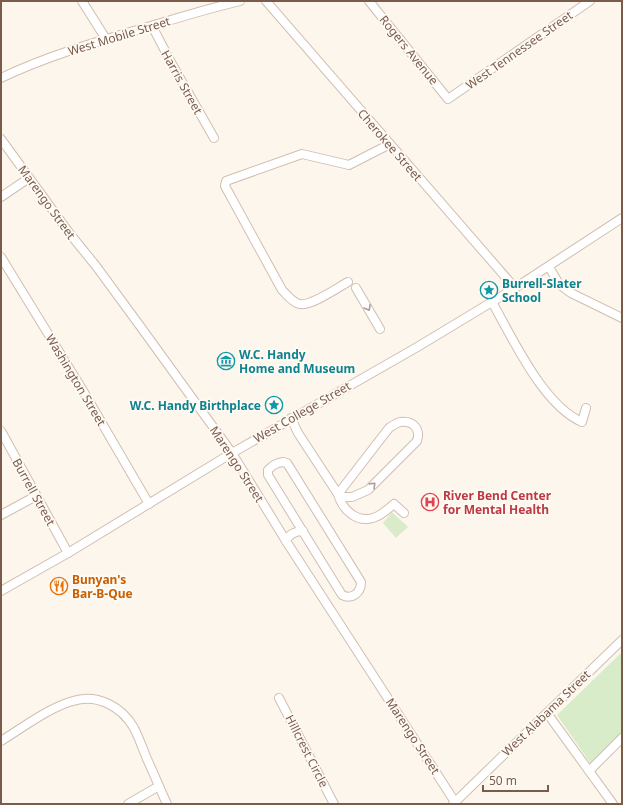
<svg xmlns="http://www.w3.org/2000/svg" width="623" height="805" viewBox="0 0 623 805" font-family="'Noto Sans',sans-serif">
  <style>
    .green { fill: #d8ecc9 }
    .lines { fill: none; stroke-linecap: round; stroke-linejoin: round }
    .minor-casing { stroke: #d1beb0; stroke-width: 10 }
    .minor { stroke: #fff; stroke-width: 8 }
    .oneway { stroke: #af9d94 }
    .labels { text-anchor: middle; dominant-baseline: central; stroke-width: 3.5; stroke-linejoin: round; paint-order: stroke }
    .street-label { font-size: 12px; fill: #7a5c4d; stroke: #fffaf3 }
    .culture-label { font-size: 12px; font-weight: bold; fill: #0d838f; stroke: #fffaf3; text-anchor: start }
    .health-label { font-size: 12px; font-weight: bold; fill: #be3a42; stroke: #fffaf3; text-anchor: start }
    .food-label { font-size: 12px; font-weight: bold; fill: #c56008; stroke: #fffaf3; text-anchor: start }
  </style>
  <rect width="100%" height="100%" fill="#fdf6ec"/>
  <g class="green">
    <polygon points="392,512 408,527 396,538 383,523"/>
    <polygon points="622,652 622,734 591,764 557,715"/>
  </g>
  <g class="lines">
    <defs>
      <g id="minor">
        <polyline points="82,1 106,39"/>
        <polyline points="266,1 515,288"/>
        <polyline points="369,1 448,99 590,1"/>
        <polyline points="152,26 173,66 214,138"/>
        <path d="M1 78C49 55 100 41 151 26 181 17 210 8 240 1"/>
        <polyline points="1,139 70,234 96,266 140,326 232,453 286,541 455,802"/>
        <polyline points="1,197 29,178"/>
        <polyline points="1,257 82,389 149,504"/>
        <polyline points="549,267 559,284 571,293 622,318"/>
        <path d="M348 282C337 288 310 307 299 304 292 302 287 295 282 290L225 186 226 181 302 154 349 165 390 144"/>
        <polyline points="356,288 380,329"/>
        <path d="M492 302C513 339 543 405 582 422L586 408"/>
        <path d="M291 418 298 433 334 488 338 494 344 497H352L368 490 417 441C421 429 413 420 400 422 396 423 392 426 389 428L338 494"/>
        <polyline points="1,431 68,553"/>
        <path d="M283 462 287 463 361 582C361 593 352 600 342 595L268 475V470C273 465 276 463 283 462Z"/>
        <path d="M338 494C342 509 356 523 373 518 381 516 388 509 394 504L404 513"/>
        <polyline points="1,515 36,496"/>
        <path d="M286 541C289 534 296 531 303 531"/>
        <polyline points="1,591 68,553 232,453 419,346 515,288 622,218"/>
        <polyline points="279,698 334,804"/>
        <polyline points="547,713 613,804"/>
        <path d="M1 741C22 728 50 707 73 701 97 693 122 707 134 728 139 738 143 749 147 759 154 774 160 789 167 804"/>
        <polyline points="589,771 622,738"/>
        <polyline points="128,804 159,786"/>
        <polyline points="453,804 622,640"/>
      </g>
    </defs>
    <use href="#minor" class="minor-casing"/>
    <use href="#minor" class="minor"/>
  </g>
  <defs><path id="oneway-chevron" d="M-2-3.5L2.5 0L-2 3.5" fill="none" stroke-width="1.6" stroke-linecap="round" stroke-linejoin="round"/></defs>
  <g class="oneway">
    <use href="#oneway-chevron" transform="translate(368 308) rotate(60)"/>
    <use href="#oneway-chevron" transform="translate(373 485) rotate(-44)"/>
  </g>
  <defs>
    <symbol id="sight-ring" viewBox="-11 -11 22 22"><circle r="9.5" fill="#fffaf3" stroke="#0f9aa8" stroke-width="1.5"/><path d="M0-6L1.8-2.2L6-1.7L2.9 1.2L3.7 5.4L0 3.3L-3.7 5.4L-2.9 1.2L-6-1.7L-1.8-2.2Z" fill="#0f9aa8"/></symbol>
    <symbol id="museum-ring" viewBox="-11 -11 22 22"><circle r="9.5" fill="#fffaf3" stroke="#0f9aa8" stroke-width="1.5"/><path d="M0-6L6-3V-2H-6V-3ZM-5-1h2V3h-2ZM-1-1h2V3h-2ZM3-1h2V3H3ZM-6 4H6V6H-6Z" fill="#0f9aa8"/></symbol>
    <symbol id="hospital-ring" viewBox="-11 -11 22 22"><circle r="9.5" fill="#fffaf3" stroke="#e0444e" stroke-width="1.5"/><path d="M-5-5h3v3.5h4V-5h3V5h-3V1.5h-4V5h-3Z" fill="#e0444e"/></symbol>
    <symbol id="restaurant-ring" viewBox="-11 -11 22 22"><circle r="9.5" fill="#fffaf3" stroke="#e8710a" stroke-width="1.5"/><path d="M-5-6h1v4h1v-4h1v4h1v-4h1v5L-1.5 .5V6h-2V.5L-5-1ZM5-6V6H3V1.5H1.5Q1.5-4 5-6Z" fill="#e8710a"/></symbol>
  </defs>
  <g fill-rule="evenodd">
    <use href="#sight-ring" x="479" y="280" width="20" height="20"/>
    <use href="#museum-ring" x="216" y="351" width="20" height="20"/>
    <use href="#sight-ring" x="264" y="395" width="20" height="20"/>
    <use href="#hospital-ring" x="420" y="492" width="20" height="20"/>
    <use href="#restaurant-ring" x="49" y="576" width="20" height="20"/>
  </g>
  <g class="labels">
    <g class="street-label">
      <text transform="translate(119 36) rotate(-17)">West Mobile Street</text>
      <text transform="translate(409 50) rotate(51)">Rogers Avenue</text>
      <text transform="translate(519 50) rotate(-35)">West Tennessee Street</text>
      <text transform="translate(182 82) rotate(61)">Harris Street</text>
      <text transform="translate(390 145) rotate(49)">Cherokee Street</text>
      <text transform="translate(47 202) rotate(54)">Marengo Street</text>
      <text transform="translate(76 380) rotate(59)">Washington Street</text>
      <text transform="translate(302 412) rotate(-30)">West College Street</text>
      <text transform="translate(237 464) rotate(57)">Marengo Street</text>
      <text transform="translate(34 492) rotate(61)">Burrell Street</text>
      <text transform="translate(546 713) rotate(-44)">West Alabama Street</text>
      <text transform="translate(413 736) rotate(57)">Marengo Street</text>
      <text transform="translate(307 751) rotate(63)">Hillcrest Circle</text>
    </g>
    <g class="culture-label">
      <text x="502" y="283">Burrell-Slater<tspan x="502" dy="14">School</tspan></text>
      <text x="239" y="354">W.C. Handy<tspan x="239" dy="14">Home and Museum</tspan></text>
      <text x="261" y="405" text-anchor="end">W.C. Handy Birthplace</text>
    </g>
    <g class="health-label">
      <text x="443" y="495">River Bend Center<tspan x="443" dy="14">for Mental Health</tspan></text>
    </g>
    <g class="food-label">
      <text x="72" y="579">Bunyan's<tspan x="72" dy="14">Bar-B-Que</tspan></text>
    </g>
  </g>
  <rect width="623" height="805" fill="none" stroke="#7a5c4d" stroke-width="4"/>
  <path d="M483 785v6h65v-6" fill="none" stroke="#7a5c4d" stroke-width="2"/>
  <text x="489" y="785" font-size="12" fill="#7a5c4d" stroke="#fffaf3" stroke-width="3" paint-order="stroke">50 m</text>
</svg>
